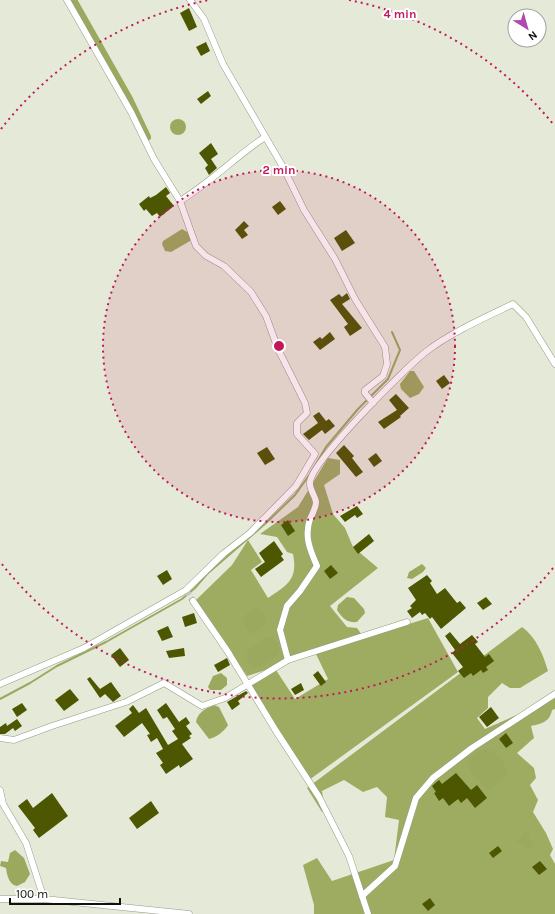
<svg xmlns="http://www.w3.org/2000/svg" width="555" height="914" viewBox="0 0 555 914" font-family="Karla,sans-serif">
  <style>
    .forest { fill: #9dac61 }
    .water { fill: #9ba95e }
    .lines { fill: none; stroke-linecap: round; stroke-linejoin: round }
    .stream { stroke: #9ba95e; stroke-width: 2 }
    .canal { stroke: #9ba95e; stroke-width: 8 }
    .building { fill: #4d5701 }
    .minor-tunnel { stroke: #c5c9b9; stroke-width: 6; stroke-dasharray: 6 3; stroke-linecap: butt }
    .minor-casing { stroke: #969a89; stroke-width: 7 }
    .minor { stroke: #fff; stroke-width: 6 }
    .ring { fill: none; stroke: #c2185b; stroke-width: 2; stroke-dasharray: 2 4 }
    .centre { fill: #c2185b; stroke: #fff; stroke-width: 2 }
    .ring-label { font-size: 12px; text-anchor: middle; font-weight: bold; fill: #c2185b; stroke: #fff; stroke-width: 4; stroke-linejoin: round; paint-order: stroke }
  </style>
  <rect width="100%" height="100%" fill="#e5ead8"/>
  <g class="forest">
    <path d="M328 458 340 460V474L324 485 333 514 345 528 353 547 378 568 330 606 347 627 357 628 364 638 428 618 458 672 309 780 249 686 276 670 295 699 328 679 316 654 247 676 196 600 232 565 248 540 262 562 251 570 268 598C288 585 298 579 293 554L287 552 277 537 260 534 298 507Z"/>
    <path d="M522 627C536 637 543 654 548 671L520 688H510L502 683 488 697V708L477 718 485 729 555 698V709L552 710C550 722 541 724 531 726L534 738 517 753 534 768 536 778 530 785 538 800 533 812 546 833 553 849 550 855 555 864V914H314V905L303 865 317 858 332 881 394 860 399 820 385 817 387 797 377 787 363 792 344 780 322 791 325 811 322 812 307 788Z"/>
  </g>
  <g class="water">
    <circle cx="178" cy="127" r="8"/>
    <polygon points="182,229 189,233 191,238 190,241 171,252 165,251 162,244 163,241"/>
    <polygon points="410,371 414,371 424,387 419,394 410,398 401,389 400,384"/>
    <polygon points="422,564 426,568 423,572 412,579 407,578 409,572"/>
    <path d="M347 597 354 598 364 609 365 613 357 622C347 623 342 618 337 610L338 605Z"/>
    <polygon points="258,607 264,613 267,622 253,634 248,631 243,622 245,615"/>
    <polygon points="266,637 271,637 278,645 280,650 276,657 255,668 250,665 246,656 248,651"/>
    <polygon points="221,673 227,678 227,685 221,690 210,690 208,687 213,676"/>
    <path d="M214 705 219 707 228 725C225 731 215 738 209 739L196 722C197 713 206 708 214 705Z"/>
    <path d="M484 750C498 750 504 762 508 774L490 789C485 788 484 785 480 782 471 775 467 769 469 757L479 751Z"/>
    <polygon points="525,831 529,832 529,839 534,845 528,851 524,846 516,842 522,837"/>
    <path d="M15 850 24 858 30 874 25 882 17 886C9 885 7 875 6 868L0 866 1 861 8 862 10 853Z"/>
  </g>
  <g class="lines">
    <polyline class="stream" points="0,699 30,683 57,666 106,642 182,599 195,588 207,574 266,523 295,495 310,474 326,447 358,409 388,379 400,350 392,332"/>
    <polyline class="canal" points="73,0 129,99 147,137"/>
  </g>
  <g class="building">
    <polygon points="189,8 197,27 189,31 180,13"/>
    <polygon points="206,42 210,51 201,56 196,47"/>
    <polygon points="208,91 211,96 201,104 197,99"/>
    <polygon points="211,143 218,154 211,159 217,168 209,175 205,168 208,165 199,153"/>
    <polygon points="166,187 170,193 166,196 174,206 160,217 157,213 152,216 146,209 144,211 139,204 149,196 150,198 156,195"/>
    <polygon points="280,201 286,209 278,215 272,207"/>
    <polygon points="244,221 249,226 244,230 248,235 242,239 235,230"/>
    <polygon points="346,230 355,243 342,251 334,238"/>
    <polygon points="347,293 350,299 342,304 362,328 350,336 344,327 348,324 330,300 339,294 342,297"/>
    <polygon points="330,332 335,339 320,350 313,342 320,337 322,339"/>
    <polygon points="444,375 450,383 442,389 436,381"/>
    <polygon points="396,394 409,408 400,416 401,417 384,429 378,422 397,410 389,400"/>
    <polygon points="319,412 326,421 329,419 335,426 325,434 322,430 309,440 303,434 318,423 313,416"/>
    <polygon points="344,445 354,456 352,458 363,472 356,477 336,453"/>
    <polygon points="267,447 275,459 265,465 257,453"/>
    <polygon points="376,453 382,461 374,467 368,459"/>
    <polygon points="357,506 363,514 357,518 355,515 345,522 340,516"/>
    <polygon points="288,520 295,531 288,536 281,525"/>
    <polygon points="369,534 374,541 358,554 353,547"/>
    <polygon points="274,541 283,554 281,556 284,560 261,577 255,569 265,562 259,553"/>
    <polygon points="331,565 338,573 330,579 324,571"/>
    <polygon points="167,570 172,579 163,585 157,576"/>
    <polygon points="427,575 432,581 430,583 437,594 445,588 457,603 460,601 466,608 441,629 432,617 430,619 425,613 422,615 420,612 412,618 407,611 412,608 410,606 416,600 408,588"/>
    <polygon points="486,597 492,604 483,610 477,603"/>
    <polygon points="194,613 197,623 185,627 182,617"/>
    <polygon points="168,626 173,637 162,641 157,631"/>
    <polygon points="450,632 460,644 472,635 478,642 475,644 485,657 489,654 494,661 486,667 488,670 483,673 481,670 473,676 471,673 464,678 458,671 463,667 452,653 455,650 445,636"/>
    <polygon points="120,648 129,660 120,667 111,655"/>
    <polygon points="184,648 185,656 169,658 166,651"/>
    <polygon points="227,658 230,665 218,672 214,665"/>
    <polygon points="318,671 326,682 321,686 313,675"/>
    <polygon points="90,677 100,689 111,682 121,696 113,702 105,694 100,698 87,679"/>
    <polygon points="301,683 304,690 295,695 291,689"/>
    <polygon points="70,689 79,700 64,711 55,700"/>
    <polygon points="246,691 248,693 238,701 240,704 232,710 227,702"/>
    <polygon points="22,703 27,710 17,717 12,709"/>
    <polygon points="166,703 179,722 186,717 190,723 186,726 192,734 189,736 191,738 182,744 193,759 180,768 179,765 166,774 160,765 163,763 156,753 163,749 157,738 151,742 147,735 150,734 142,723 124,737 115,726 132,713 129,709 133,705 139,713 146,708 168,745 178,739 172,731 175,729 167,717 163,719 157,710"/>
    <polygon points="491,707 499,718 487,727 479,717"/>
    <polygon points="17,719 22,726 15,731 13,728 5,734 0,734 0,727 6,723 7,726"/>
    <polygon points="506,733 513,743 506,748 499,739"/>
    <polygon points="456,773 471,790 477,785 487,798 475,808 467,798 461,803 458,799 449,806 443,798 439,801 434,793 436,792 432,786 439,780 442,784"/>
    <polygon points="52,793 68,816 39,838 33,830 35,828 18,806 27,799 33,808"/>
    <polygon points="151,801 159,813 137,829 129,818"/>
    <polygon points="498,846 502,851 493,858 489,853"/>
    <polygon points="540,861 547,869 539,875 532,867"/>
    <polygon points="430,898 435,905 428,911 422,904"/>
  </g>
  <g class="lines">
    <polyline class="minor-tunnel" points="186,590 193,601"/>
    <defs>
      <g id="minor">
        <polyline points="190,0 204,19 223,64 283,167 304,210 335,259 355,299 385,347 387,364 383,376 365,390 365,393 373,403"/>
        <path d="M180 201C211 182 235 157 265 137"/>
        <polyline points="193,601 228,652 276,731 319,797 349,856 368,914"/>
        <path d="M288 660 280 630 287 606 300 591 317 566C310 550 304 536 310 519 312 515 316 507 316 502 315 495 309 489 310 482 312 461 407 366 427 351 450 333 486 317 513 304L526 317 555 364"/>
        <polyline points="0,684 84,648 186,590 223,554 250,533 296,486 315,454 297,434 297,423 307,413 305,403 278,349 266,316 251,292 224,266 206,256 196,246 180,201 154,159 131,112 67,0"/>
        <polyline points="0,738 14,740 52,726 126,702 164,683 202,706 225,698 288,660 407,622"/>
        <polyline points="0,790 3,804 26,843 44,899"/>
        <polyline points="362,896 395,866 416,798 433,778 472,748 555,694"/>
        <polyline points="0,899 44,899 189,914"/>
      </g>
    </defs>
    <use href="#minor" class="minor-casing"/>
    <use href="#minor" class="minor"/>
  </g>
  <circle cx="279" cy="346" r="176" fill="#c2185b" fill-opacity=".12"/>
  <g class="ring">
    <circle cx="279" cy="346" r="176"/>
    <path d="M553 568A353 353 0 0 1 1 563M1 129A353 353 0 0 1 209 0M349 0A353 353 0 0 1 553 124"/>
  </g>
  <circle cx="279" cy="346" r="6" class="centre"/>
  <g class="ring-label">
    <text x="400" y="18">4 min</text>
    <text x="279" y="174">2 min</text>
  </g>
  <g transform="translate(527 28) rotate(143)"><circle r="19" fill="#ffffff" stroke="#9fa09d"/>
  <path d="M0-3L7 15L0 10L-7 15Z" fill="#b04aaf"/>
  <text y="-6" font-size="11" font-weight="bold" text-anchor="middle" fill="#10110b">N</text>
  </g>
  <path d="M10 898v6h110v-6" fill="none" stroke="#10110b" stroke-width="2"/>
  <text x="16" y="898" font-size="12" fill="#10110b" stroke="#ffffff" stroke-width="3" paint-order="stroke">100 m</text>
</svg>
